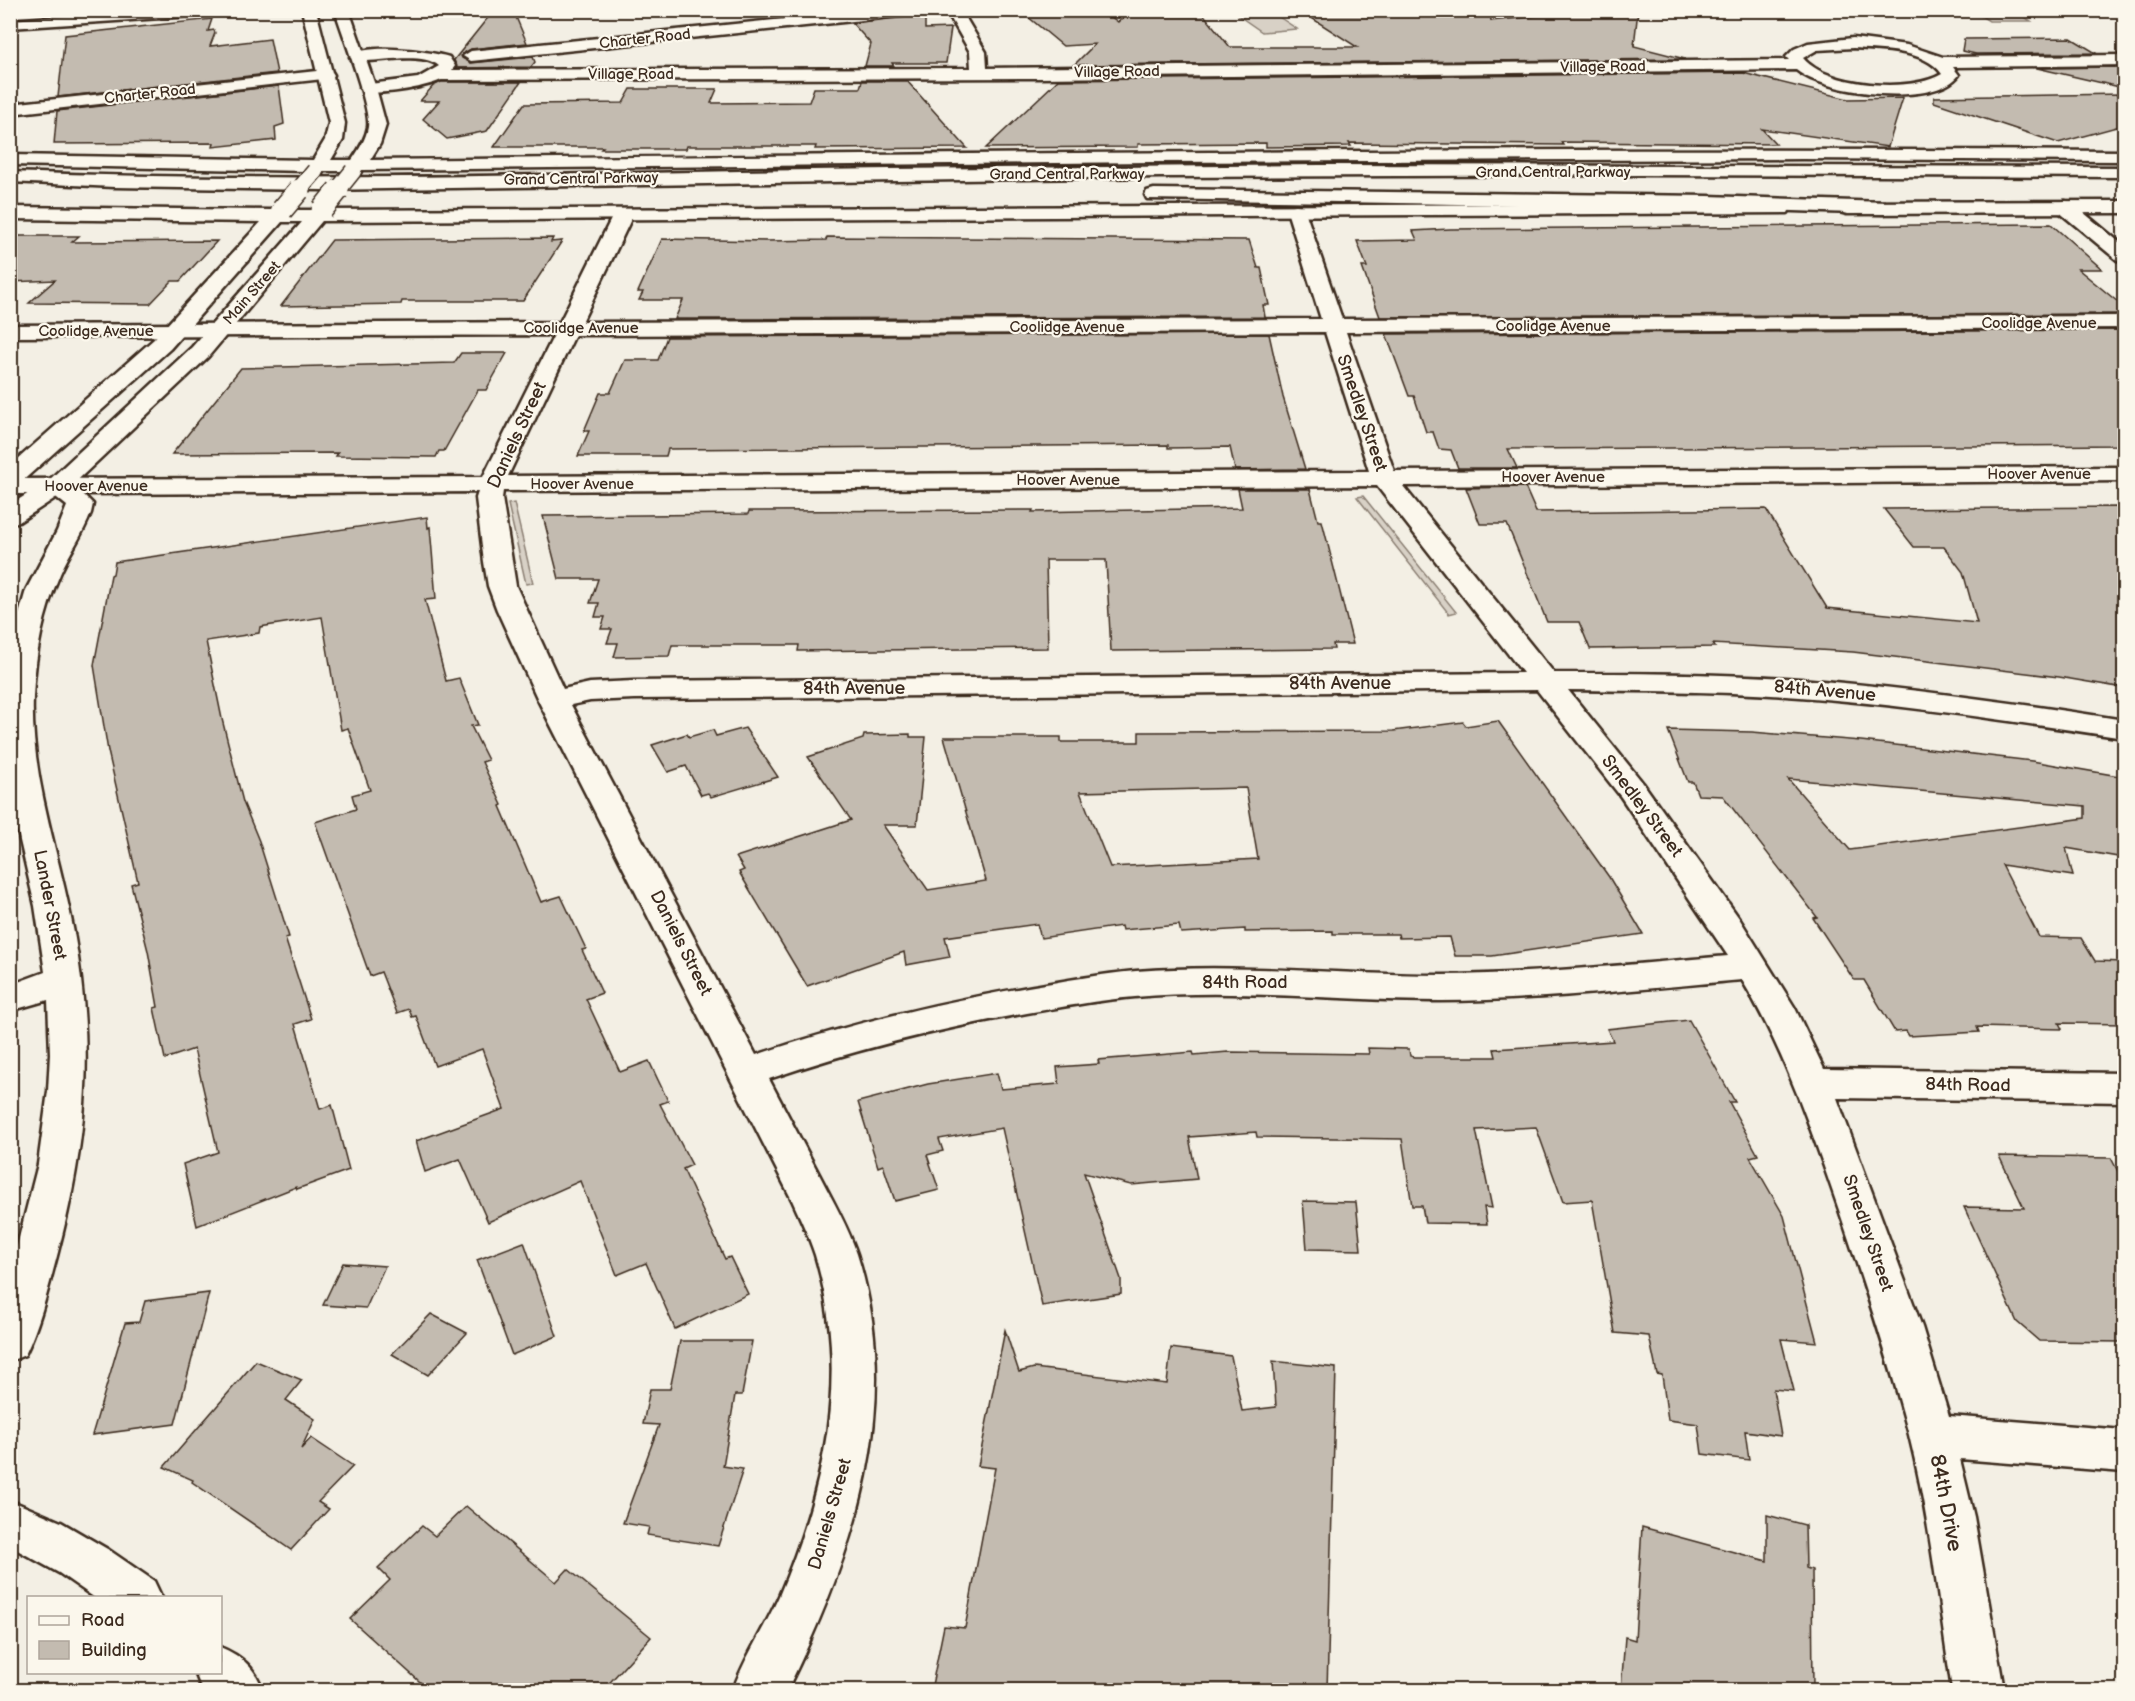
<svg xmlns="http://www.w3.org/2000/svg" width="2135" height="1701" viewBox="0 0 2135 1701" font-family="'Balsamiq Sans',sans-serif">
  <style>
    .green { fill: #d8d1c6; stroke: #8a7e72; stroke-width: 1.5 }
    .building { fill: #c3bbb0; stroke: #3b2a1e; stroke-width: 1.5; fill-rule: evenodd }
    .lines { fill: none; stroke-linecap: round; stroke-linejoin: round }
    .minor-casing { stroke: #3b2a1e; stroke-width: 5 }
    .secondary-casing { stroke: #3b2a1e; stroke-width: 5 }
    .primary-casing { stroke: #3b2a1e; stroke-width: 5 }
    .motorway-casing { stroke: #3b2a1e; stroke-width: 5 }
    .minor { fill: #fbf7ec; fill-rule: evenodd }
    .secondary { fill: #fbf7ec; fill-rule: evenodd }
    .primary { fill: #fbf7ec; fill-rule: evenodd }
    .motorway { fill: #fbf7ec; fill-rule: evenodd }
    .secondary-bridge-far1-casing { stroke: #3b2a1e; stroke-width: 19; stroke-linecap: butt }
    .secondary-bridge-casing { stroke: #3b2a1e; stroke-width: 24; stroke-linecap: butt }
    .secondary-bridge-far1 { stroke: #fbf7ec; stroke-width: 16 }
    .secondary-bridge { stroke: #fbf7ec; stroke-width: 21 }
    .labels { text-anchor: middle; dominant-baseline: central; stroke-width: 4.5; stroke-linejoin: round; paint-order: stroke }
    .far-street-label { font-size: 15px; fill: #3b2a1e; stroke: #fbf7ec }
    .street-label { font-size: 18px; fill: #3b2a1e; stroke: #fbf7ec }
    .near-street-label { font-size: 21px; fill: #3b2a1e; stroke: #fbf7ec }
  </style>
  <rect width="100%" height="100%" fill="#f3efe4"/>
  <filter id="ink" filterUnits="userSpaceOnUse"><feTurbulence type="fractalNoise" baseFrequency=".0167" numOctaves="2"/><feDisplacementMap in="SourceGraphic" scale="12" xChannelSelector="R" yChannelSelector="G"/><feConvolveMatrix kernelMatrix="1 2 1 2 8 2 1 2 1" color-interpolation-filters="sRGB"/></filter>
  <g filter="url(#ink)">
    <g class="green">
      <polygon points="1973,11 2015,11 2031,21 1989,21"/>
      <polygon points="1273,13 1297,29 1262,32 1239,16"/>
      <polygon points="1363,496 1456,612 1449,614 1357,497"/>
      <polygon points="514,503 533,583 526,584 508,504"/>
    </g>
    <g class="building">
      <polygon points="494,10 513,10 527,43 471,49 462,54 462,58 471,63 533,57 535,62 531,67 457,68 454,60"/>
      <polygon points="1078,10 1102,10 1118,22 1127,13 1200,10 1230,47 1357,47 1299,10 1490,10 1491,21 1593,10 1638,10 1634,46 1685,59 1074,65 1095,44 1063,46 1027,16"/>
      <polygon points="925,14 925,29 951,28 946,63 892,63 894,66 865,66 871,44 852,23"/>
      <polygon points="212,19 208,31 214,30 215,33 210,46 270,39 277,73 58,97 65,35"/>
      <polygon points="2071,38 2096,53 1976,54 1962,51 1964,39"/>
      <polygon points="2119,67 2124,71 2124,88 2037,68"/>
      <polygon points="1743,73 1848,99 1903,98 1888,147 1762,129 1776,144 1561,142 1563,145 1349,143 1351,146 1266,147 1266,143 1138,144 1138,147 986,148 1058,80"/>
      <polygon points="862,81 907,81 967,148 815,149 816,146 687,146 686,149 601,149 603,147 494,147 524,104 623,103 631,89 717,89 711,103 809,102 814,88 860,88"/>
      <polygon points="441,82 521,82 487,131 447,139 423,119 439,101 420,101 433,86"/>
      <polygon points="279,86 284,124 275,127 276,140 213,147 214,143 54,144 57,111"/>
      <polygon points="2124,94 2124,125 2058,143 1934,102 1934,97"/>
      <polygon points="2051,224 2102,269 2078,269 2124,307 2124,314 1380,317 1362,267 1367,267 1357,241 1417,240 1413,231 1450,229"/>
      <polygon points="10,236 79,236 72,242 217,241 180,281 172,281 150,304 29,303 55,280 10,282"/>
      <polygon points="827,237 1249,240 1258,268 1261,268 1269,305 1263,305 1265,317 675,319 683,300 639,300 643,292 638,292 662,239 767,241 826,240"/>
      <polygon points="553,238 551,242 562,241 523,301 402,301 401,304 281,306 332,240"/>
      <polygon points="2124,330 2124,445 1508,449 1517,468 1458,468 1451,450 1439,449 1433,432 1426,432 1414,396 1409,396 1386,334"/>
      <polygon points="1269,334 1283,397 1305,469 1235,470 1230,447 1168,448 1168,445 668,449 666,456 578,456 589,431 584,431 600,393 610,393 625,360 658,360 667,337"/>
      <polygon points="461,353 507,353 486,390 478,390 444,451 439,451 436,457 336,456 338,453 172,454 241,368 454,363"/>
      <polygon points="1525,487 1536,512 1766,509 1827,608 1977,623 1963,572 1944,547 1914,547 1884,509 2124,507 2124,688 2059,677 1853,652 1713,644 1715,647 1590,649 1579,622 1547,622 1507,524 1480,524 1466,488"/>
      <polygon points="1238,489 1310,489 1318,521 1322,521 1353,644 1333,644 1334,649 1111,651 1106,560 1046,560 1048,648 798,651 799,645 672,645 669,656 614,657 618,643 607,643 612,629 601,629 605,617 595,617 599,603 590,603 598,579 559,579 543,516 748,514 749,511 1033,510 1032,512 1242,508"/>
      <polygon points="427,517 428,528 430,527 436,599 425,600 446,681 459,678 478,725 471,726 488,760 482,762 502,805 500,806 541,902 561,896 586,949 582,950 602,993 586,999 620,1072 649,1061 668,1101 660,1104 692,1165 683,1169 725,1259 730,1257 748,1294 675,1329 646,1263 617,1275 580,1181 488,1222 460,1159 425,1172 416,1141 504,1109 482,1049 435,1066 416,1016 412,1017 409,1009 397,1013 381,972 370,976 315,822 356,809 352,795 370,790 348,728 341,730 322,617 260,627 259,633 206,641 222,719 243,802 259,841 289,937 285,938 311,1019 295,1024 320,1109 332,1105 349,1170 297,1189 296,1187 197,1226 183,1164 218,1152 194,1049 165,1059 154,1008 158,1007 148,951 131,884 138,882 108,751 94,665 111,575 113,574 115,562"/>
      <path d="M1498 721 1609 877 1643 934 1492 956H1455L1450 937 1399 938 1398 934H1333V931L1245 932V929L1181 933 1179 925 1122 930 1121 926 1041 938 1037 924 945 937 950 957 906 965 904 952 807 986 739 872 744 870 736 857 851 820 808 757 863 739 864 735 910 734V737H926L917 825H883L928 890 986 881 944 737H1061V742H1139V732L1393 731 1463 722 1466 726ZM1246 788 1258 859 1110 867 1080 792Z"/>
      <polygon points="745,728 778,777 711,797 708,793 701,795 686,766 668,772 652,745 687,734 689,737 713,730 716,736"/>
      <path d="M1668 730 1752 732 1861 741 2032 761 2124 777V858L2066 848 2073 876 2002 865 2039 937 2081 938 2095 961 2124 962V1024L2059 1023 2062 1029 1977 1027 1979 1032 1909 1036 1906 1031 1895 1032 1864 980H1854L1813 918 1817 917 1723 796 1698 795 1693 782H1688ZM1788 779 2085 806V818L1850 850Z"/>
      <polygon points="1689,1020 1735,1102 1729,1102 1758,1155 1750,1157 1784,1216 1817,1342 1781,1339 1794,1391 1773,1389 1781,1436 1745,1431 1749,1460 1702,1454 1698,1424 1668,1420 1662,1375 1657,1374 1649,1336 1615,1333 1592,1200 1563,1202 1536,1127 1476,1130 1492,1208 1484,1207 1487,1224 1425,1223 1422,1206 1412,1206 1402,1139 1257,1137 1256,1132 1189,1137 1197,1179 1131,1185 1084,1173 1121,1279 1121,1294 1042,1306 1002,1128 939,1139 943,1151 927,1155 939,1190 895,1201 883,1165 878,1167 858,1102 928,1084 997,1073 1001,1089 1059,1084 1057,1067 1099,1064 1098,1060 1193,1052 1194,1055 1228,1052 1369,1054 1368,1048 1409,1049 1410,1056 1414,1057 1496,1057 1494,1049 1613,1041 1607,1029"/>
      <polygon points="1999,1156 2111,1158 2124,1183 2124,1342 2039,1341 2017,1322 1964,1207 2024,1208"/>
      <polygon points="1303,1201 1356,1202 1361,1250 1307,1249"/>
      <polygon points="524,1242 557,1336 512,1355 477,1260"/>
      <polygon points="343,1263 385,1266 366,1308 323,1305"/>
      <polygon points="209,1293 175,1424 92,1435 125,1323 139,1322 145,1301"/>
      <polygon points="431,1314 467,1333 428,1375 392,1354"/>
      <polygon points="1005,1330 1019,1372 1034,1368 1167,1384 1171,1348 1231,1356 1242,1411 1276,1407 1273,1361 1336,1368 1327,1690 931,1690 944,1626 965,1628 995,1468 978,1466"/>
      <polygon points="680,1341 752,1341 742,1395 735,1395 723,1466 743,1469 718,1546 647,1535 649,1527 623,1523 659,1425 643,1424 650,1389 670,1389"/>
      <polygon points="256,1361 302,1380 286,1400 315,1419 301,1449 311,1438 353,1466 318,1502 329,1509 291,1550 192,1482 193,1480 164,1467"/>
      <polygon points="466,1506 556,1582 568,1569 651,1637 603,1690 429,1690 350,1619 390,1580 378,1568 422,1526 435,1536"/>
      <polygon points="1767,1515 1805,1525 1806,1568 1812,1570 1813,1690 1621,1690 1625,1637 1635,1640 1642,1527 1767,1561"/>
    </g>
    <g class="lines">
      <defs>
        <g id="minor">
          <polygon points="872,10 927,10 920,14 471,61 463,56 471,51"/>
          <path d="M946 10H961L986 52 987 68 1789 60 1786 57 1794 49 1808 43 1853 38 1907 45 1943 57 2124 55V65L1953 67 1959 75C1934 108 1825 94 1796 70L1038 78 441 80C427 87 370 99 360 88L362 85 418 78 439 66C417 48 361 69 350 57 363 42 430 51 449 57L455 66 452 70 971 68 970 52ZM1853 48C1880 50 1925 49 1942 74 1911 93 1827 87 1803 58L1817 50Z"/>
          <polygon points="326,70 332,72 334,75 332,78 10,114 10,104"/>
          <polygon points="2065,201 2072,203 2124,246 2124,262 2117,260 2058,211 2056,207 2058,203"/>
          <path d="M1296 205 1303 207 1305 211 1342 319 2124 316V328L1346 332 1394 471 2124 467V481L1403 486 1554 673C1636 673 1718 673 1800 679 1908 688 2017 703 2124 720V738C2016 722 1908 705 1800 697 1723 691 1645 691 1568 690L1643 783 1739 918 1795 1008 1824 1069 2124 1073V1102L1837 1098 1922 1327 1949 1416 2124 1430V1472L1960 1459 1974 1517 2004 1690H1952C1939 1605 1930 1519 1909 1435 1889 1359 1864 1284 1839 1210 1812 1131 1785 1052 1742 980 1642 989 1542 1000 1441 1001 1339 1001 1237 988 1135 997 1098 1000 1063 1007 1027 1013 939 1029 853 1050 769 1079 786 1111 803 1144 820 1176 833 1201 848 1227 857 1254 905 1405 855 1551 788 1688L787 1690H733C744 1658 765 1628 779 1596 826 1485 850 1373 815 1255 809 1236 800 1218 792 1200L538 700 497 610 488 586 484 562 476 498 478 492 83 494 93 504 91 513C83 535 69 553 60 574 43 613 35 655 33 697 30 779 60 854 74 933 95 1049 87 1143 57 1256 48 1289 40 1324 25 1355L10 1361V1273L38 1164 48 1091 50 1054 48 1000 10 1011V985L45 972 35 906 10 797V646L26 590 57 531 67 506 52 494H10V479L483 477 554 335 10 337V325L560 322 613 215 616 211H630L633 215 582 322 1321 319 1287 211 1289 207ZM1325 332 1369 471 508 476 575 335ZM1377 486 1523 673 634 681 590 683 563 689 516 586 502 498 503 491ZM1537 690 1621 797 1728 956C1633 964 1538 974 1442 975 1340 975 1238 963 1136 971 1100 974 1064 981 1028 987 936 1003 845 1025 756 1055L571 705 590 701 634 699Z"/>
          <polygon points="10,1500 61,1522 109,1550 154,1581 162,1598 95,1598 59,1573 10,1546"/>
          <path d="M220 1647C242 1656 255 1668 263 1690H202L195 1672H220Z"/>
        </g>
        <g id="secondary">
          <path d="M302 10H316L345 123 343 140 331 160H352C359 150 366 139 368 127 371 108 342 33 335 10H349L376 88 386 125 380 144 370 160C954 154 1539 147 2124 151V161L1803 159 1150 162 362 170 359 175H347L344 171H324L321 175H309L306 171 10 165V155L313 160 325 140 329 123Z"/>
          <polygon points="2124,201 2124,213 1847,214 1840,212 1838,208 1840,204 1847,202"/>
          <path d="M1781 203 1788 205 1790 209 1788 213 322 221 208 357 66 491 19 522 10 525V505L48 481 192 347 302 222H282L170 349 19 484 10 486V466L154 339 261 222 10 219V207L271 210C277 204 281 204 289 206L291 210H312C317 204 321 204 329 206L331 210Z"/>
        </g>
        <polygon id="primary" points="148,10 229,10 222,14 10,28 10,20"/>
        <g id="motorway">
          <path d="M1321 165 2124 167V177L1642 175 1160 177 321 190 114 187 10 182V172C254 182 497 176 741 171 934 168 1128 167 1321 165Z"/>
          <polygon points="1154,189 1708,196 1884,202 1891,204 1893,208 1891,212 1884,214 1708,208 1147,199 1145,195 1147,191"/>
        </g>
      </defs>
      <use href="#minor" class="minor-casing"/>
      <use href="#secondary" class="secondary-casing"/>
      <use href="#primary" class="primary-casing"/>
      <use href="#motorway" class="motorway-casing"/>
      <use href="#minor" class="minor"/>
      <use href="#secondary" class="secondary"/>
      <use href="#primary" class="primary"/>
      <use href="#motorway" class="motorway"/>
      <defs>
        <g id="secondary-bridge-far1">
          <polyline points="298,191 315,171"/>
          <polyline points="337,191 353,171"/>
        </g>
        <g id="secondary-bridge">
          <polyline points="282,210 299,190"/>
          <polyline points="322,210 338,190"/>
        </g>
      </defs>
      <use href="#secondary-bridge-far1" class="secondary-bridge-far1-casing"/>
      <use href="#secondary-bridge" class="secondary-bridge-casing"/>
      <use href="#secondary-bridge-far1" class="secondary-bridge-far1"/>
      <use href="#secondary-bridge" class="secondary-bridge"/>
    </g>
  </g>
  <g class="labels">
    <g class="far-street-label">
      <text transform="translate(645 39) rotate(-6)">Charter Road</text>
      <text transform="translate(1603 67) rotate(-1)">Village Road</text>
      <text transform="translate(1117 72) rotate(-1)">Village Road</text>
      <text x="631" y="74">Village Road</text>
      <text transform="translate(150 94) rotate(-6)">Charter Road</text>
      <text x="1553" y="172">Grand Central Parkway</text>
      <text x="1067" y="174">Grand Central Parkway</text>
      <text transform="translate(581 179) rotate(-1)">Grand Central Parkway</text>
      <text transform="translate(252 293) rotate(-49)">Main Street</text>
      <text x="2039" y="323">Coolidge Avenue</text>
      <text x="1553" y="326">Coolidge Avenue</text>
      <text x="1067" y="327">Coolidge Avenue</text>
      <text x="581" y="328">Coolidge Avenue</text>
      <text x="96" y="331">Coolidge Avenue</text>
      <text x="2039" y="474">Hoover Avenue</text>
      <text x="1553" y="477">Hoover Avenue</text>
      <text x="1068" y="480">Hoover Avenue</text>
      <text x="582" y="484">Hoover Avenue</text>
      <text x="96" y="486">Hoover Avenue</text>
    </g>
    <g class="street-label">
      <text transform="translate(1362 413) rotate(71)">Smedley Street</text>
      <text transform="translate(517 435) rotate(-65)">Daniels Street</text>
      <text x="1340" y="683">84th Avenue</text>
      <text x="854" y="688">84th Avenue</text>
      <text transform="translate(1825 691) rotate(5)">84th Avenue</text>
      <text transform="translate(1642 806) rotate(53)">Smedley Street</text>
      <text transform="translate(50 905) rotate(79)">Lander Street</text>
      <text transform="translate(681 943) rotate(63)">Daniels Street</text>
      <text x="1245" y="982">84th Road</text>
      <text transform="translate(1968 1085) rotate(1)">84th Road</text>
      <text transform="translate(1868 1233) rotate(71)">Smedley Street</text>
      <text transform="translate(830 1514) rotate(-74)">Daniels Street</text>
    </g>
    <g class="near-street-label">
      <text transform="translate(1946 1503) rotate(79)">84th Drive</text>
    </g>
  </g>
  <rect width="2135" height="1701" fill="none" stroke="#fbf7ec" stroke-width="36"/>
  <rect x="18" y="18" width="2099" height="1665" fill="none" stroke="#3b2a1e" stroke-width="2" filter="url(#ink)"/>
  <rect x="27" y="1596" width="195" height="78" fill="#fbf7ec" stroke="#aea59a" stroke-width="1.5"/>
  <rect x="39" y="1616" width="30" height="9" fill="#fbf7ec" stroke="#aea59a" stroke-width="1.5"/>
  <text x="81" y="1626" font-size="18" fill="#3b2a1e">Road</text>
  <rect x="39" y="1641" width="30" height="18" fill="#c3bbb0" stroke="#aea59a" stroke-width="1.5"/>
  <text x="81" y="1656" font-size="18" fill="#3b2a1e">Building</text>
</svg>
